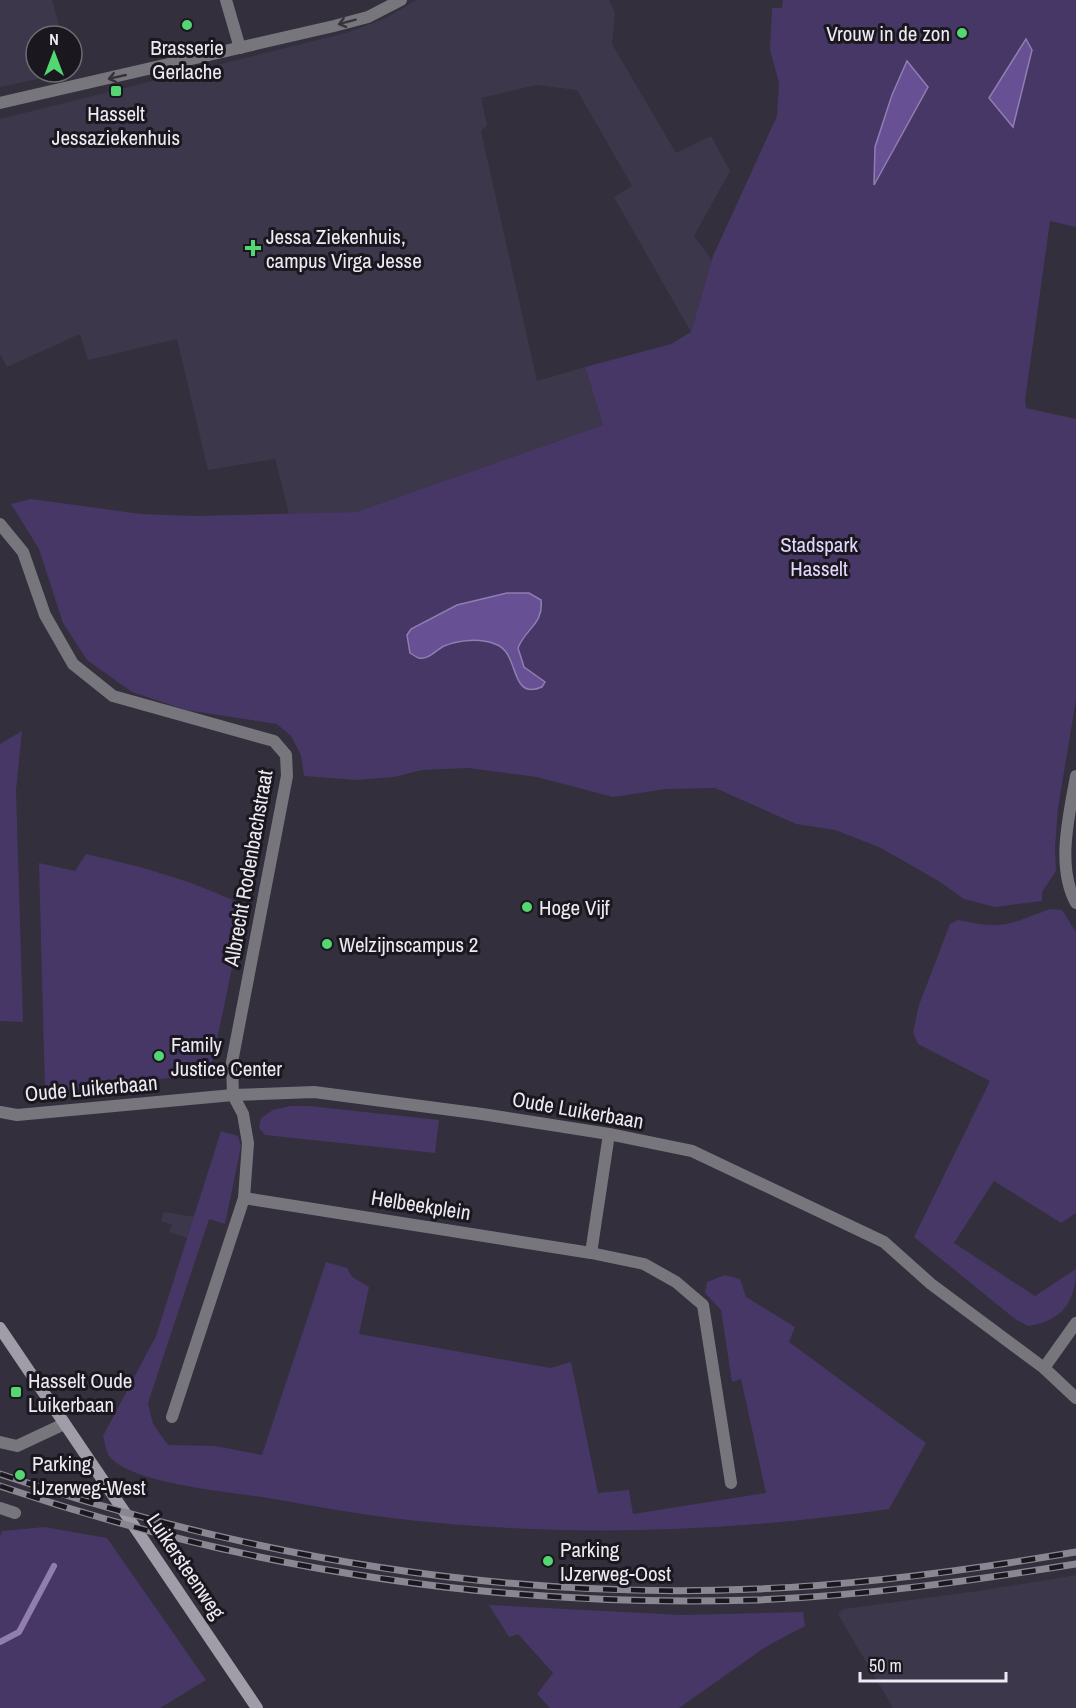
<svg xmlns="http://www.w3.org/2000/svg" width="1076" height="1708" viewBox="0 0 1076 1708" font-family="'Archivo Narrow',sans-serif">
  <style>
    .built { fill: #3d374b }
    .green { fill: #473766 }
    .water { fill: #685094; stroke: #907eb0; stroke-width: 1.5 }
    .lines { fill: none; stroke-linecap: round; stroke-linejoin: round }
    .stream { stroke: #907eb0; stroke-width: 6 }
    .minor { stroke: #78767d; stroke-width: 12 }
    .secondary { stroke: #a09da8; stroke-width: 12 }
    .rail-casing { stroke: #8a8792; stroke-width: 7 }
    .rail { stroke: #1a181e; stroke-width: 4.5; stroke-dasharray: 14; stroke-linecap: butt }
    .oneway { stroke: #36343a }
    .poi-dot { fill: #54d672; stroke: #1a181e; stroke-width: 2 }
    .labels { text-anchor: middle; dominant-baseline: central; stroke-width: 6; stroke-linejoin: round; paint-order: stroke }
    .poi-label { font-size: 21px; fill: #edeaf3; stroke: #1a181e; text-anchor: start }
    .park-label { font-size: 21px; fill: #e2d7ff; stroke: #1a181e }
    .street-label { font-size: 21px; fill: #edeaf3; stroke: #1a181e }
  </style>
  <rect width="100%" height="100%" fill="#332f3c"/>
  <g class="built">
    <polygon points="0,0 52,0 62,36 36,36 36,72 71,72 0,87"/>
    <polygon points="417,0 609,0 615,14 612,44 676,153 711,136 730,171 694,236 712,260 691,332 614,197 632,186 577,90 536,85 481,98 487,125 481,131 537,381 585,367 603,425 356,512 289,514 275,459 208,470 177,339 88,360 80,334 7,367 0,354 0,119 346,33 384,19"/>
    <polygon points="164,1212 195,1217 188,1238 169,1232 172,1225 161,1221"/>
    <polygon points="1076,1575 1076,1708 893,1708 838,1614 843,1609 985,1590"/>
  </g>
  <g class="green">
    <polygon points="783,0 1076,0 1076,227 1050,221 1025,401 1026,408 1076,419 1076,700 1058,808 1055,847 1056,871 1042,892 1042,901 995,907 964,899 937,880 879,847 835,830 796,824 715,788 666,789 613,797 537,777 468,768 422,770 394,777 356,780 304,776 301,755 291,736 277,724 186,710 132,692 87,660 63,623 39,549 11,504 31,499 141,514 195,516 356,512 603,425 585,367 671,344 691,332 713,256 777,116 779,83 770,50 772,8 782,8"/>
    <polygon points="22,731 16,790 23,1022 0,1021 0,744"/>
    <path d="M86 854C143 867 192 880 245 906L210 1073 45 1093 39 863 75 871Z"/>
    <path d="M1050 909 1062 910 1076 932V1213L1061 1223 994 1181 954 1243 1035 1296 1076 1269C1076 1302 1062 1321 1028 1326L1015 1319 914 1237 990 1081 918 1044 913 1032 919 1005 950 924 958 920C1005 930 1006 925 1050 909Z"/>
    <polygon points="290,1106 309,1106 439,1120 435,1153 265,1135 259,1128 261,1118 273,1110"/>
    <path d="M221 1131 238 1136 241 1146 225 1224 209 1219 148 1403 153 1424 168 1445 215 1446 262 1455 326 1262 347 1268 352 1277 369 1287 359 1334 551 1368 571 1362 598 1493 629 1490 633 1514 766 1493 741 1379 732 1382 721 1310 705 1293 707 1282 725 1275 740 1279 746 1297 795 1327 789 1342 926 1443 889 1509C725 1533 557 1538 392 1518 348 1513 305 1504 262 1497 228 1492 131 1483 110 1457 106 1453 105 1442 103 1436L156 1336Z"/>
    <polygon points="44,1527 107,1538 206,1680 160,1708 0,1708 0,1536 2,1531"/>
    <polygon points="489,1605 682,1615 803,1612 805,1626 767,1646 679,1708 550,1708 537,1694 553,1673 518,1634 509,1637"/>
  </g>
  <g class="water">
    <polygon points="1026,39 1032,50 1013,127 989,98"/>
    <polygon points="907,61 928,87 874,185 875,147 892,95"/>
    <path d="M507 593H529L541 600C544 624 525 629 518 648L524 667 545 682 542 687C508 701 521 652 495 644 480 638 459 640 444 646 436 650 428 660 419 658 416 657 413 655 410 653L407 635 411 629 457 605Z"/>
  </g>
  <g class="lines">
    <polyline class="stream" points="0,1642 19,1632 54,1566"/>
    <g class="minor">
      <polyline points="226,0 240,48"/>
      <polyline points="0,103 334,26 368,17 401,0"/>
      <polyline points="0,524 23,552 45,615 73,664 113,696 274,741 286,755 287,776 232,1062 233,1095 243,1114 248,1143 244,1198 172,1417"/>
      <path d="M1076 776C1069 816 1056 866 1076 903"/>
      <polyline points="0,1112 17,1115 233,1095 314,1092 482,1114 609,1134 692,1151 884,1242 931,1284 1044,1368 1076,1398"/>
      <polyline points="244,1198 591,1253 644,1264 676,1282 703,1305 731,1483"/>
      <polyline points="591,1253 609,1134"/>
      <polyline points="1044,1368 1076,1323"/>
      <polyline points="0,1442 17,1446 64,1424"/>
      <polyline points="0,1508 15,1513"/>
    </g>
    <polyline class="secondary" points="0,1328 257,1708"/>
    <defs>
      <g id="rail">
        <path d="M0 1474C245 1556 496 1600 755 1589 863 1585 970 1570 1076 1552"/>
        <path d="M0 1486C244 1569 497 1608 755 1600 863 1596 970 1581 1076 1564"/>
      </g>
    </defs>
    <use href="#rail" class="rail-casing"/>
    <use href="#rail" class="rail"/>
  </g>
  <defs><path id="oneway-shaft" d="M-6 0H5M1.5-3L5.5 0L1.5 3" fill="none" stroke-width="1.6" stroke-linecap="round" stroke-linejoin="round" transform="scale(1.5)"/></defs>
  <g class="oneway">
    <use href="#oneway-shaft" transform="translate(347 22) rotate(165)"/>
    <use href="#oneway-shaft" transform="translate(117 77) rotate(167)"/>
  </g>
  <g class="poi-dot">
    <circle cx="187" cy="25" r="6"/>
    <circle cx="962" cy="33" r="6"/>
    <rect x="110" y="85" width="12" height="12" rx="3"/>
    <path d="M250 239h6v6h6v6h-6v6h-6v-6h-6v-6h6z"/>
    <circle cx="527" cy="907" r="6"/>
    <circle cx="327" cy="944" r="6"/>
    <circle cx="159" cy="1056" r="6"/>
    <rect x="10" y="1386" width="12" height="12" rx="3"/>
    <circle cx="20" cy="1475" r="6"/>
    <circle cx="548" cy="1561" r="6"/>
  </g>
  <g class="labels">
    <g class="poi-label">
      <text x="950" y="33" text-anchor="end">Vrouw in de zon</text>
      <text x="187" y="47" text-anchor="middle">Brasserie<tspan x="187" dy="24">Gerlache</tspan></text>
      <text x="116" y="113" text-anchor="middle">Hasselt<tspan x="116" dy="24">Jessaziekenhuis</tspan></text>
      <text x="266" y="236">Jessa Ziekenhuis,<tspan x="266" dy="24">campus Virga Jesse</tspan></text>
      <text x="539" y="907">Hoge Vijf</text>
      <text x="339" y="944">Welzijnscampus 2</text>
      <text x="171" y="1044">Family<tspan x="171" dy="24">Justice Center</tspan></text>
      <text x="28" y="1380">Hasselt Oude<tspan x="28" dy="24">Luikerbaan</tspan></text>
      <text x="32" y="1463">Parking<tspan x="32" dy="24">IJzerweg-West</tspan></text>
      <text x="560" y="1549">Parking<tspan x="560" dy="24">IJzerweg-Oost</tspan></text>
    </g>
    <g class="park-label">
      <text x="819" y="544">Stadspark<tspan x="819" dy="24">Hasselt</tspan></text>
    </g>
    <g class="street-label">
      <text transform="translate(248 868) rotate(-80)">Albrecht Rodenbachstraat</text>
      <text transform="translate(91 1088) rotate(-5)">Oude Luikerbaan</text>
      <text transform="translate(578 1110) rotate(10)">Oude Luikerbaan</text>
      <text transform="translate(421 1205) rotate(9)">Helbeekplein</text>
      <text transform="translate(186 1566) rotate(56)">Luikersteenweg</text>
    </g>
  </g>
  <g transform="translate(54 54)"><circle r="28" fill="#1a181e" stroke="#6e6c73" stroke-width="1.5"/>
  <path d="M0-4.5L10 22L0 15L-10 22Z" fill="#54d672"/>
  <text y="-9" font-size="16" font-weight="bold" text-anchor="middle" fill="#edeaf3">N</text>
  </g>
  <path d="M860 1672v9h146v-9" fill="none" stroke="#edeaf3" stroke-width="3"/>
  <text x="869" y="1672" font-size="18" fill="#edeaf3" stroke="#1a181e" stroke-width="4.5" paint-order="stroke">50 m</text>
</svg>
